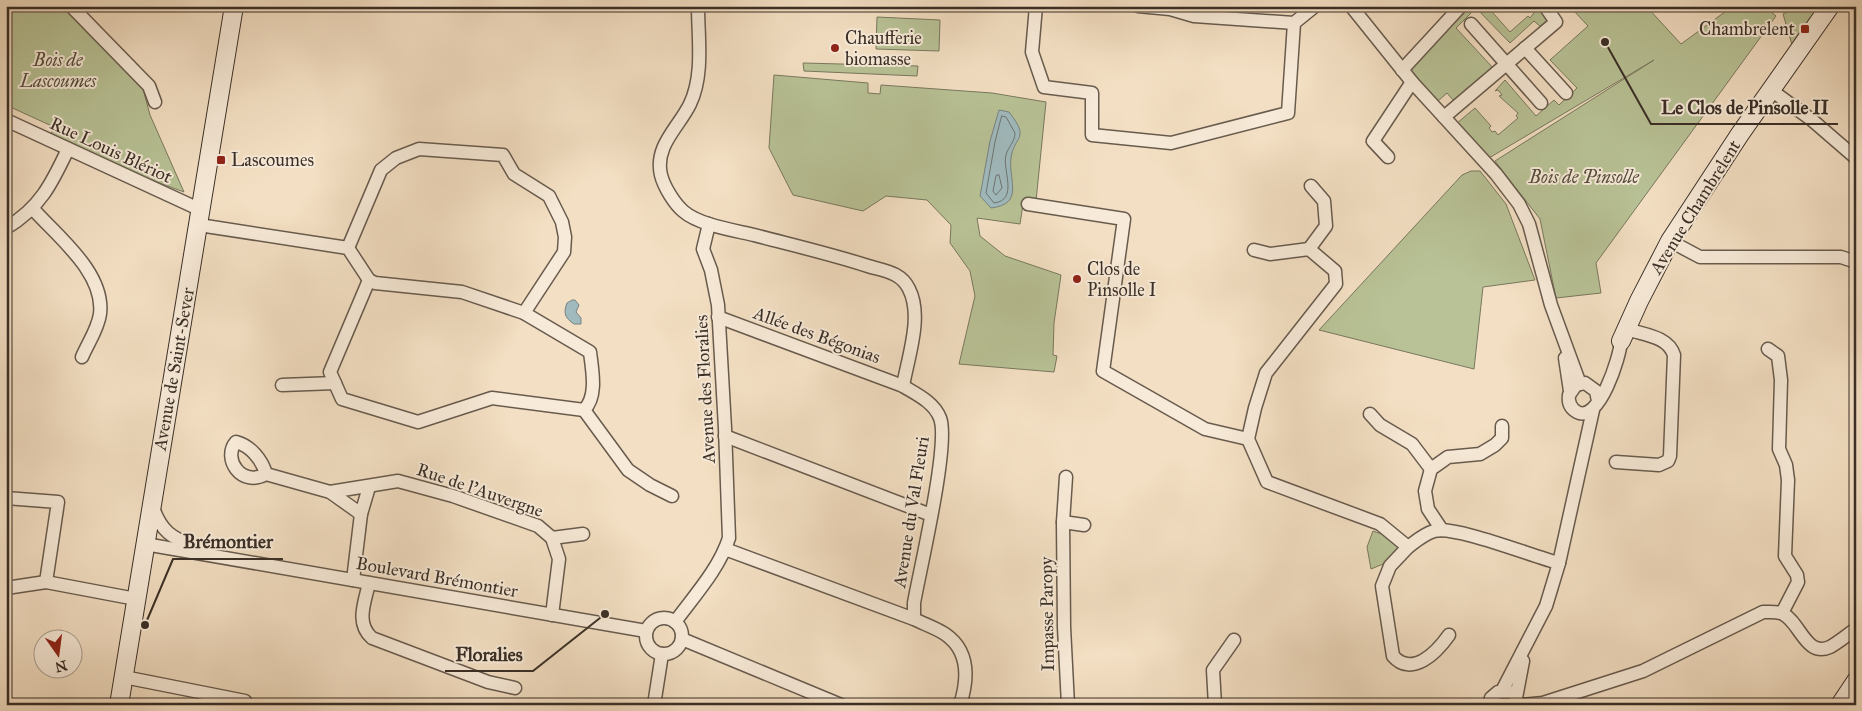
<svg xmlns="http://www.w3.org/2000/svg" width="1862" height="711" viewBox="0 0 1862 711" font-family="'IM FELL Great Primer',serif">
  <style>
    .green { fill: #b8c296; stroke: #79785e }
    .water { fill: #a0babe; stroke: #778282 }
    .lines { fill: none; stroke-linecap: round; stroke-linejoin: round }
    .shore { stroke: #6d7472; stroke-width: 1 }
    .street-casing { stroke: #685b4e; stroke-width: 15 }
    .secondary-casing { stroke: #3a2f27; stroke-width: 20 }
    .street { stroke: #f7ead8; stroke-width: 12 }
    .secondary { stroke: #f7ead8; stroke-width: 18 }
    .poi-dot { fill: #8f2418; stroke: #f7ead8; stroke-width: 2 }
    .labels { text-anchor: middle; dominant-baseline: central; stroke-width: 4; stroke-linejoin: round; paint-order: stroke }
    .poi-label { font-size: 18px; fill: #3a2f27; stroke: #f7ead8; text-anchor: start }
    .park-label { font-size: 18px; font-style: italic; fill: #534c3d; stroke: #f7ead8 }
    .street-label { font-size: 18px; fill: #3a2f27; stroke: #f7ead8 }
    .leader { fill: none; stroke: #3a2f27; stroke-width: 2 }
    .callout-dot { fill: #3a2f27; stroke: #f7ead8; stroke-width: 2 }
    .callout-label { font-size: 19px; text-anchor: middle; font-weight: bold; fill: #3a2f27; stroke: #f7ead8; stroke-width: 4; stroke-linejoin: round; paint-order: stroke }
  </style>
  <rect width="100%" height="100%" fill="#f3dfc3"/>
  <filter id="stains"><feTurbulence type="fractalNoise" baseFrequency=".004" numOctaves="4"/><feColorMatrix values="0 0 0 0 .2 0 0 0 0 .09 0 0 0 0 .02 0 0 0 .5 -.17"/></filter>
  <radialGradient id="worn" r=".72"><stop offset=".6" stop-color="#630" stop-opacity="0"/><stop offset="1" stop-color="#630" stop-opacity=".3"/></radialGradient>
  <g class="green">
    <polygon points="6,6 68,6 142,85 150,115 184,192 146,178 51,134 54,127 6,105"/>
    <polygon points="1471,6 1495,6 1492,9 1493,13 1510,32 1528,16 1530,18 1537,9 1549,20 1542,28 1534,21 1510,43 1476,8 1456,28 1494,69 1454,101 1447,93 1438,101 1412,73 1411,67"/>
    <polygon points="1579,6 1646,6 1681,44 1733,6 1764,6 1776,16 1596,263 1601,293 1556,298 1540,219 1495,161 1654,60 1489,158 1456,124 1475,108 1491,126 1489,128 1492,132 1495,131 1498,135 1518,118 1516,116 1518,113 1499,96 1502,95 1498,90 1495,91 1505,80 1536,116 1554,100 1559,105 1577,88 1550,60 1588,26 1574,11"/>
    <polygon points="1799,6 1820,6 1793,48 1783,14"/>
    <polygon points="877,17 940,20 939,51 876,49"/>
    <polygon points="803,63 918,66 917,76 804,71"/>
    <polygon points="774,75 868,83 868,93 880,94 881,85 992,93 1046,102 1036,201 1024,198 1020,224 977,218 980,236 1005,256 1061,275 1054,323 1053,355 1057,356 1054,372 959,364 975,296 970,271 950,243 951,225 927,200 886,196 863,211 793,195 769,148"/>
    <polygon points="1471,171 1480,171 1506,204 1535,280 1483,287 1474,369 1319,330 1462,175"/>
    <polygon points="1373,531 1390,537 1397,543 1398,551 1388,562 1371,569 1367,547"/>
  </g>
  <g class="water">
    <path d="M999 110 1009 112C1031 140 1014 135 1011 158 1008 180 1025 204 991 208L980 196 990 141Z"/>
    <path d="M572 300H575L579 305 576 312 581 318V324H574C565 318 563 313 567 303Z"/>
  </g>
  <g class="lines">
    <g class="shore">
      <path d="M1002 116 1006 117 1015 133C1015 142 1008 147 1006 155 1002 170 1019 200 994 203L986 193 995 142Z"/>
      <polygon points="999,175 1002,188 996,195 993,191 996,176"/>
    </g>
    <defs>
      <g id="street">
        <polyline points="71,6 149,86 155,102"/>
        <path d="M698 6C698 38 704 75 690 104 679 127 654 146 661 175 664 187 674 203 683 211 699 225 733 230 754 235 792 245 831 254 868 266 884 271 901 272 909 289 923 316 908 357 903 386"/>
        <polyline points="1036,6 1032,52 1044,87 1092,93 1092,135 1171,143 1288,113 1294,23 1315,6"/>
        <polyline points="1138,6 1170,9 1194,16 1294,23"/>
        <polyline points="1351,6 1412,82 1496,174 1519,204 1529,224 1551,305 1580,384"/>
        <polyline points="1471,24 1541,103"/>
        <polyline points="1525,48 1566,93"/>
        <polyline points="1402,70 1461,6"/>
        <polyline points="1771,90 1812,120 1856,158"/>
        <polyline points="1444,117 1556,22 1545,6"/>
        <polyline points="6,120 201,210"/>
        <polyline points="1388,157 1373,141 1412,82"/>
        <polyline points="1028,204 1124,219 1103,371 1205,429 1248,439"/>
        <path d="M33 209C58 237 105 273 100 314 98 329 88 343 82 357"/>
        <path d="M199 225 348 248 369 280 375 283 462 292 524 313 590 352C592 370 598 396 584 410"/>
        <path d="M6 228C40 208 52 183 68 149"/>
        <polyline points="1670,241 1700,257 1841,257 1856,262"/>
        <polyline points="348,248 381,170 396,158 419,149 503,155 514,174 549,196 562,222 565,237 564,252 524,313"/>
        <polyline points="1309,249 1326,226 1324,201 1311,186"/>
        <path d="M1254 250 1270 254 1309 249 1335 271 1336 284 1266 373 1255 408 1248 439 1267 482 1380 524 1408 547C1416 541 1424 534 1434 531 1455 525 1534 557 1559 563"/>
        <polyline points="369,280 330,372 342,399 418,422 492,398 584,410"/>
        <path d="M718 317 903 386C916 394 934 402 940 418 950 443 920 569 914 603V619C924 624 936 628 945 634 970 651 968 680 960 705"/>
        <polyline points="1768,349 1778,356 1781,380 1779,449 1786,465 1788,480 1785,556 1797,575 1798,582 1782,613"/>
        <polyline points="1565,358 1570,391"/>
        <polyline points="282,385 335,383"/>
        <path d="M1598 401 1596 391 1585 383 1576 385 1569 395C1568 402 1570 408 1577 412 1599 424 1620 357 1621 341"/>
        <polyline points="584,410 628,470 650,485 672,496"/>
        <polyline points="1370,414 1380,425 1412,444 1431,469"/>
        <polyline points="725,436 931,515"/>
        <path d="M1616 462 1659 465 1668 461 1670 456 1674 355C1668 336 1644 335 1627 329"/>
        <path d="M266 474C241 488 222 458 236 442 251 446 262 460 266 474L330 492 361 514"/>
        <polyline points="330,492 398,481 453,496 538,526 552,538 559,559 552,615"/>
        <polyline points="6,498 58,502 46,582"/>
        <path d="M152 505C161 532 171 537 196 548"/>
        <polyline points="1063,522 1066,477"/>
        <polyline points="1442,530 1428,509 1425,491 1431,469 1448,457 1480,454 1495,445 1502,438 1502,426"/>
        <polyline points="552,538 583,534"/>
        <polyline points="145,544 646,631"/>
        <path d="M1408 547 1390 566 1382 586 1393 656C1412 678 1437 652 1449 635"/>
        <polyline points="725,549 914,619"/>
        <polyline points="353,580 361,514 369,487"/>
        <path d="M369 583C365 602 355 623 372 638L488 682 515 688"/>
        <polyline points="6,588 46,582 136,599"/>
        <circle cx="664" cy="636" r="18"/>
        <path d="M675 622C694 596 719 569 729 538L725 428 718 305 711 270 703 249 709 224"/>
        <polyline points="682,639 841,705"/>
        <polyline points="124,677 245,701"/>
        <polyline points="1502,691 1546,606 1559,563 1593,410"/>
        <polyline points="1516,698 1523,661"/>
        <polyline points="654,705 662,654"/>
        <polyline points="1068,705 1064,627 1063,522 1084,525"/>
        <polyline points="1215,705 1213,670 1234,640"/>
        <polyline points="1489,705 1491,698 1498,692 1510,692"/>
        <path d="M1522 705 1543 703 1643 671 1763 612C1769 612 1777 611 1783 614 1800 622 1806 658 1830 647 1839 642 1847 635 1856 629"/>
      </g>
      <g id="secondary">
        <polyline points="1621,341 1639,301 1670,241 1740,134 1830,6"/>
        <polyline points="119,705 234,6"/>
        <polyline points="1840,705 1856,681"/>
      </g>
    </defs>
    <use href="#street" class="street-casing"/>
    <use href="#secondary" class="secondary-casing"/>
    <use href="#street" class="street"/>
    <use href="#secondary" class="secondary"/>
  </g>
  <g class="poi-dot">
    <rect x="1800" y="24" width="10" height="10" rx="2.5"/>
    <circle cx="835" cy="48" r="5"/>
    <rect x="216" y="155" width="10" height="10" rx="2.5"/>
    <circle cx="1077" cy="279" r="5"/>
  </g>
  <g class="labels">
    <g class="poi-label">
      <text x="1795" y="29" text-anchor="end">Chambrelent</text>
      <text x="845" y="38">Chaufferie<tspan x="845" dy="21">biomasse</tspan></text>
      <text x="231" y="160">Lascoumes</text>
      <text x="1087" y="269">Clos de<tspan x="1087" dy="21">Pinsolle I</tspan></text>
    </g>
    <g class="park-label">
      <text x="58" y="60">Bois de<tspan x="58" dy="21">Lascoumes</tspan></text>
      <text x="1584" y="177">Bois de Pinsolle</text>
    </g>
    <g class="street-label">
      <text transform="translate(111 150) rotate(25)">Rue Louis Blériot</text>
      <text transform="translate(1695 207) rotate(-58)">Avenue Chambrelent</text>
      <text transform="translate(817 335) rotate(20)">Allée des Bégonias</text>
      <text transform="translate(174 369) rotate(-80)">Avenue de Saint-Sever</text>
      <text transform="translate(705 389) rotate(-93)">Avenue des Floralies</text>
      <text transform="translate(480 490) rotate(19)">Rue de l'Auvergne</text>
      <text transform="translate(911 512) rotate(-81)">Avenue du Val Fleuri</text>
      <text transform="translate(437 577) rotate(10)">Boulevard Brémontier</text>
      <text transform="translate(1047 614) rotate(-91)">Impasse Paropy</text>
    </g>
  </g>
  <path class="leader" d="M1605 42L1651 124H1838M145 625L173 559H283M605 614L533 671H445"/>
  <g class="callout-dot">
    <circle cx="1605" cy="42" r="5"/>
    <circle cx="145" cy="625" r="5"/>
    <circle cx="605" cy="614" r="5"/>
  </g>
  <g class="callout-label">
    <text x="1745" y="114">Le Clos de Pinsolle II</text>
    <text x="228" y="548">Brémontier</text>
    <text x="489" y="661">Floralies</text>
  </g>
  <rect width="1862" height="711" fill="none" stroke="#f3dfc3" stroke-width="25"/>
  <rect x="8" y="8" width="1847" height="696" fill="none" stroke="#3a2f27" stroke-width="2.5"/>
  <rect x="12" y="12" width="1837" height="686" fill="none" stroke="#3a2f27"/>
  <g transform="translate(58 654) rotate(166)"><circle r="24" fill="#f7ead8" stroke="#ab9f91"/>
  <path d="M0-4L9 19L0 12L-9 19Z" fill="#8f2418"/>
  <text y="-8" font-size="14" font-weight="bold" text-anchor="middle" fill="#3a2f27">N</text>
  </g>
  <rect width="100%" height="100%" filter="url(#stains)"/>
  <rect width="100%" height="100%" fill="url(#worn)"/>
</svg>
